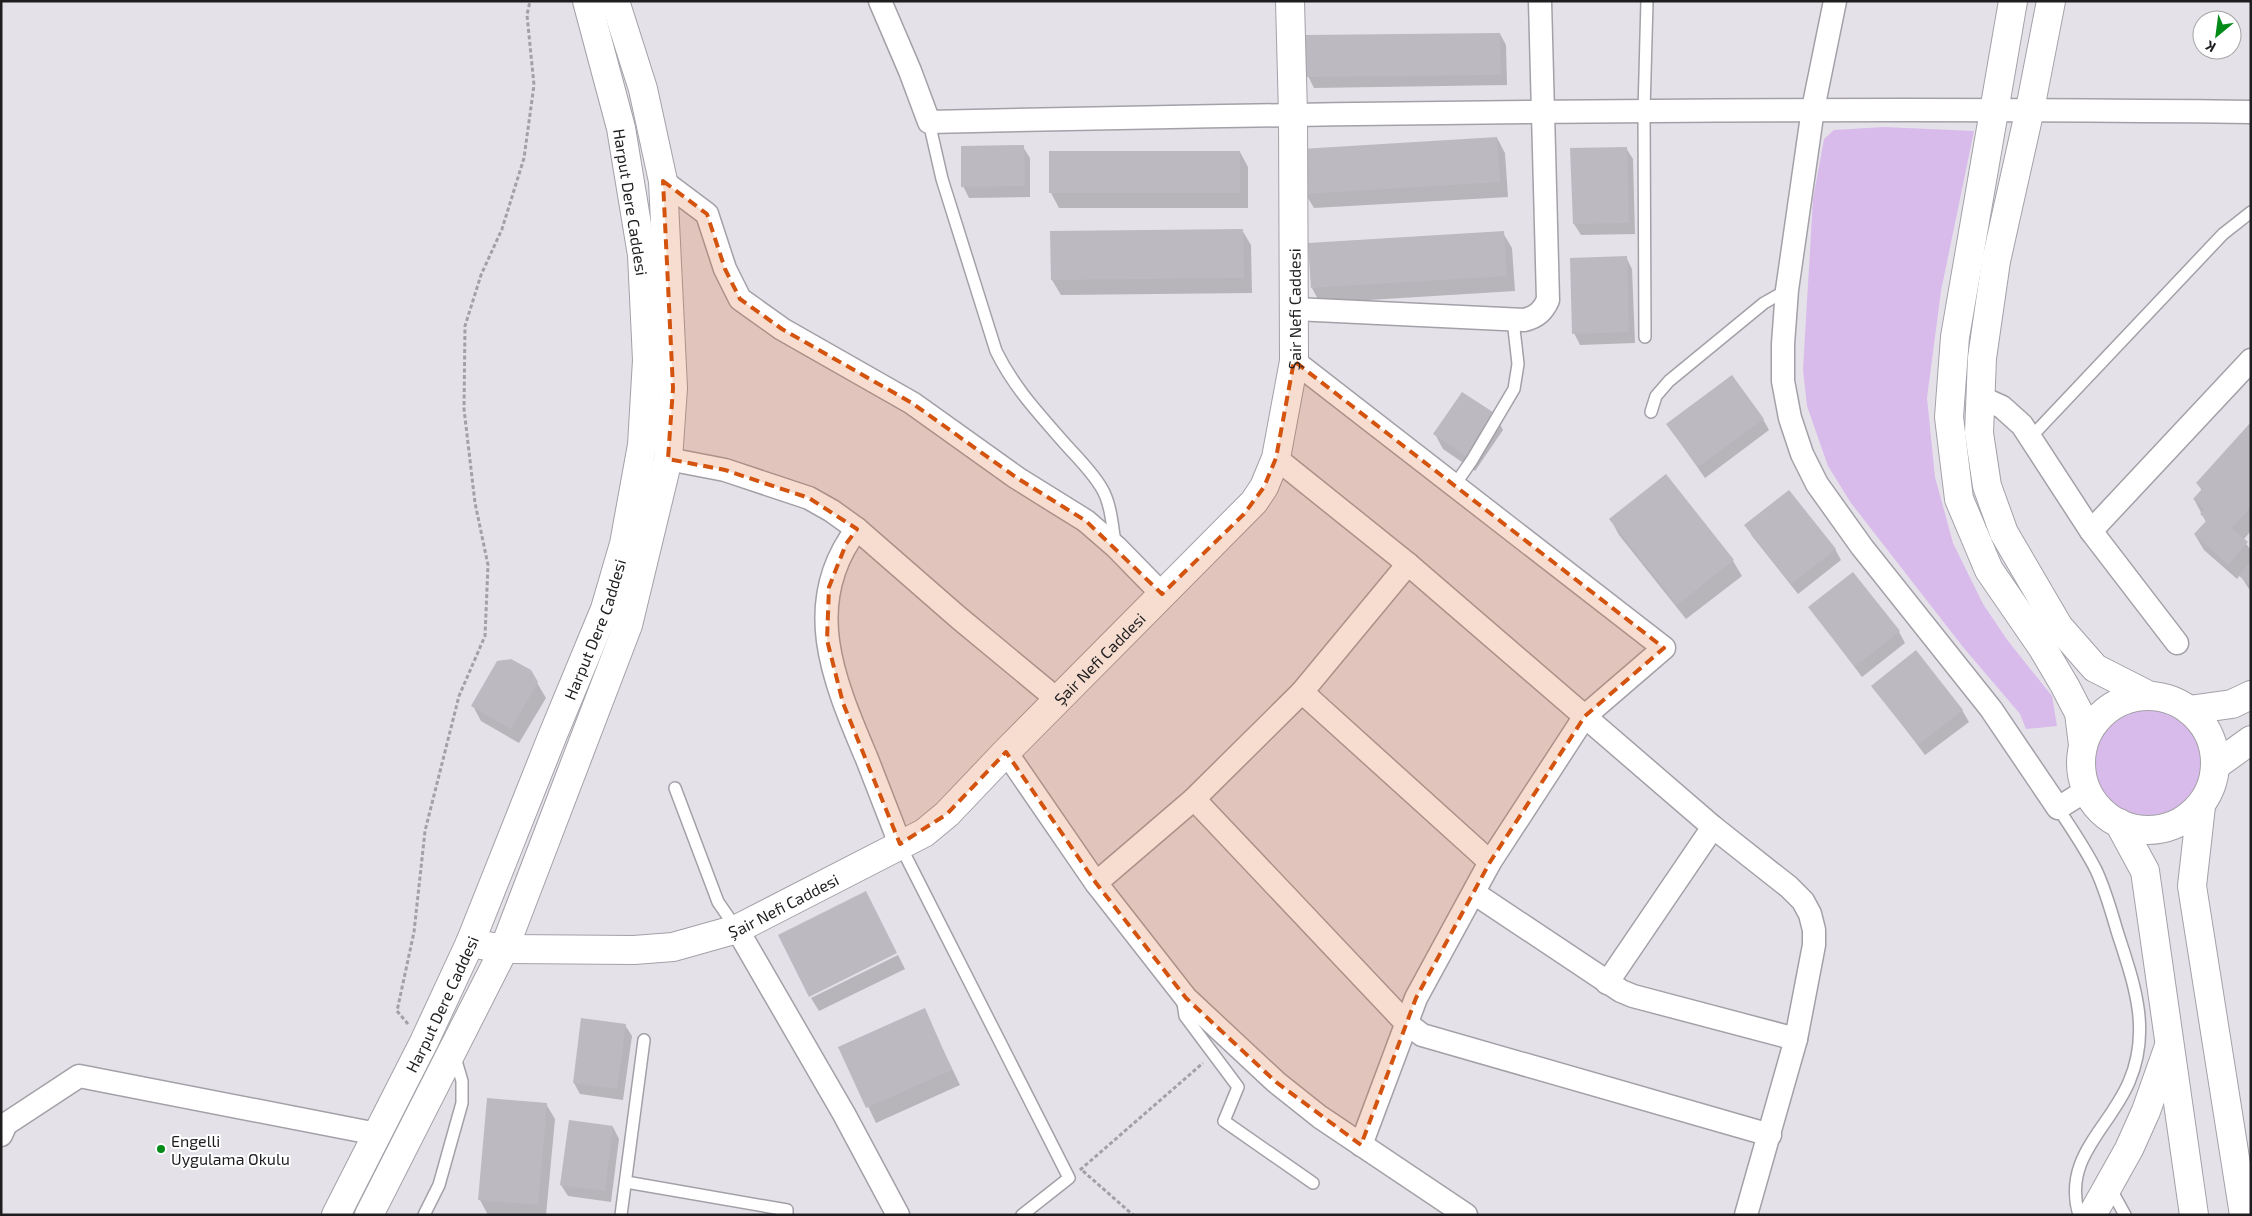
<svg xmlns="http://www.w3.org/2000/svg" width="2252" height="1216" viewBox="0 0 2252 1216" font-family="'Exo 2',sans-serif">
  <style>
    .green { fill: #d8bbeb }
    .shadow { fill: #0003 }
    .building { fill: #bdb9c1 }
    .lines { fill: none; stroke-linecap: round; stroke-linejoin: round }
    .lane-casing { stroke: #a4a0a8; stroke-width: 14 }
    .street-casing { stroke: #a4a0a8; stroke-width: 25 }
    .secondary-casing { stroke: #a4a0a8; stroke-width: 30 }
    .path { stroke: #a3a0a6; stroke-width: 3; stroke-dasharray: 4 2.5; stroke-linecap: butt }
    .lane { stroke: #fff; stroke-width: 11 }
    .street { stroke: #fff; stroke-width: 22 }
    .secondary { stroke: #fff; stroke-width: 28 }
    .marked { fill: #d4530e; fill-opacity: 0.2; stroke: #d4530e; stroke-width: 4; stroke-dasharray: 10 6; stroke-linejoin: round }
    .poi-dot { fill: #008b18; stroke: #fff; stroke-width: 2 }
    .labels { text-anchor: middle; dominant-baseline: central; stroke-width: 4; stroke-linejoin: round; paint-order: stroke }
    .street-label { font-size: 16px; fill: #1e1d20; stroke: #fff }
    .poi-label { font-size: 16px; fill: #1e1d20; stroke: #fff; text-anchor: start }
  </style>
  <rect width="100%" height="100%" fill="#e5e1e9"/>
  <g class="green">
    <polygon points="1884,127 1974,131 1941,291 1927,398 1935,477 1953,543 1983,604 2008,641 2052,696 2057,726 2026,729 2020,714 1963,647 1851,503 1828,466 1807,406 1803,370 1813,199 1824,139 1834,130"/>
    <circle cx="2146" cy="766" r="56"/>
  </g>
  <g class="shadow">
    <polygon points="1500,34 1506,45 1507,85 1314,88 1308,76"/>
    <polygon points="1497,138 1505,153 1508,197 1314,208 1305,193"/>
    <polygon points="1023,147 1030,158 1030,197 969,198 963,186"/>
    <polygon points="1626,148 1633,159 1635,234 1581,235 1574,224"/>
    <polygon points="1240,152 1248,167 1248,208 1059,208 1051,193"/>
    <polygon points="1242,230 1251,245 1252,293 1061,295 1052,280"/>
    <polygon points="1503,233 1512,248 1515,291 1320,303 1312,288"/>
    <polygon points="1626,257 1632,269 1635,343 1580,345 1574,333"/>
    <polygon points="1495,415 1503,430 1475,471 1443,449 1435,434"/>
    <polygon points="1763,419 1769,430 1705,478 1667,424"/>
    <polygon points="2251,424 2251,531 2243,540 2251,550 2251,592 2240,575 2237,579 2204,550 2195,535 2206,522 2194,499 2202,491 2198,484"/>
    <polygon points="1666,476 1733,561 1742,576 1686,619 1619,535 1611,520"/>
    <polygon points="1746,525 1835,549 1841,560 1798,594 1752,536"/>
    <polygon points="1810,608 1899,632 1905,643 1862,677"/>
    <polygon points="530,671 546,698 519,743 481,721 473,706"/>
    <polygon points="1873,686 1962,710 1969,722 1925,755"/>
    <polygon points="898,955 905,969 819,1011 811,998"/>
    <polygon points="924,1010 960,1085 876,1123 840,1048"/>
    <polygon points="625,1025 632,1036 623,1100 580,1094 574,1083"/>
    <polygon points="546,1104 555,1119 546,1215 488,1215 480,1200"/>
    <polygon points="613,1127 619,1139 611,1202 568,1196 561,1185"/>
  </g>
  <g class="building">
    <polygon points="1500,33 1501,75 1306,77 1306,35"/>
    <polygon points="1497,137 1500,182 1304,194 1301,149"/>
    <polygon points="1024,145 1025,186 961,187 961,146"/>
    <polygon points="1627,147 1629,223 1573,224 1570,148"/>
    <rect x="1049" y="151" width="191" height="42"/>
    <polygon points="1243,229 1244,278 1051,280 1050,231"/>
    <polygon points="1504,231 1507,276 1311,288 1308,243"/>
    <polygon points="1627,256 1629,332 1572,334 1570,258"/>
    <polygon points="1732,375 1764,419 1698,467 1666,424"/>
    <polygon points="1462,392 1496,414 1467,457 1433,434"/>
    <polygon points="2251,422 2251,507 2232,528 2248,542 2228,565 2194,534 2207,520 2200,514 2204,509 2193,499 2202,489 2196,483"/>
    <polygon points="1666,474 1734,560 1677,605 1609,519"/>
    <polygon points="1789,490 1836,549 1791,584 1744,525"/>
    <polygon points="2251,561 2251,586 2238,575"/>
    <polygon points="1853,572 1900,631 1855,667 1808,607"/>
    <polygon points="1916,650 1963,710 1918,745 1871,686"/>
    <polygon points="511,659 531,670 538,682 511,729 471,706 497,661"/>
    <polygon points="866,891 897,953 809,997 778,935"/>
    <polygon points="925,1008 952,1070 866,1108 838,1047"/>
    <polygon points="581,1018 626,1024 617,1089 573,1083"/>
    <polygon points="487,1098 547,1103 538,1205 478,1200"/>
    <polygon points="569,1120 613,1126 605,1191 560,1185"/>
  </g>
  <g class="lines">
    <defs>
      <g id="lane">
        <path d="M929 122 942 179 996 351C1014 388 1040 415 1067 446 1079 459 1092 472 1101 487 1111 503 1112 524 1115 543"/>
        <polyline points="1645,337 1644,111 1647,1"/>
        <polyline points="1651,412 1656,396 1669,381 1764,303 1787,290"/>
        <polyline points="2030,438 2223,234 2251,212"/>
        <polyline points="1454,486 1472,460 1514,389 1518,364 1513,320"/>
        <polyline points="675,788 718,902 736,928"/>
        <path d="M2058 808C2071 828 2085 848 2096 870 2105 889 2111 910 2117 931 2133 981 2152 1029 2129 1082 2109 1129 2062 1158 2079 1215"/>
        <polyline points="900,845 1069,1178 1022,1215"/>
        <polyline points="1186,998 1183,1003 1185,1016 1238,1087 1224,1121 1313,1183"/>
        <polyline points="626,1182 787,1210 787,1215"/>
        <polyline points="2109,1186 2125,1215"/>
        <polyline points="424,1215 439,1185 462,1103 462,1081 454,1054"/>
        <polyline points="621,1215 644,1040"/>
      </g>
      <g id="street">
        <path d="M880 1 910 71 929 122C1370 112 1810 107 2251 112"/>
        <polyline points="1835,1 1813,109 1787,290 1783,344 1783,381 1790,418 1802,454 1817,484 1862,547 1991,709 2058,808 2087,790"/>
        <polyline points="663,181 707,214 725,269 740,299 782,329 912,403 1017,478 1086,521 1116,547 1162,594"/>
        <path d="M1295 309 1524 320C1537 317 1543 311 1548 300L1540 1"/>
        <polyline points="1294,361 1664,648 1585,716 1490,862 1416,998 1361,1145"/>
        <polyline points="1980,397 2002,407 2022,425 2091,531 2177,643"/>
        <polyline points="1276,458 1408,564 1713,827 1789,887 1803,901 1810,914 1814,930 1814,945 1796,1039 1746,1215"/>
        <polyline points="668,459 725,470 809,498 832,511 857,529 959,618 1058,700"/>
        <path d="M857 529C800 604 834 681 867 759 878 787 889 816 900 844"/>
        <polyline points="2091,531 2251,360"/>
        <polyline points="1302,692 1408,564"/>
        <polyline points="1006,752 1096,883 1186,998 1276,1082 1320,1117 1466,1215"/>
        <polyline points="1194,799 1405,1022 1422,1035 1770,1135"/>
        <polyline points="1096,883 1194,799 1302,692 1490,862"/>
        <polyline points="1474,893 1621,991 1633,996 1796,1039"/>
        <polyline points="737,929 844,1114 898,1215"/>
        <polyline points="1607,983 1713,827"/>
        <polyline points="1,1135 6,1124 79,1076 377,1134"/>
      </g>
      <g id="secondary">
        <polyline points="2013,1 1955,337 1949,417 1959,499 1989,570 2042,647 2065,686 2079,713 2083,745"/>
        <polyline points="2051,1 2030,109 1996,261 1982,358 1979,433 1987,486 2004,533 2059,627 2095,668 2150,696"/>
        <circle cx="2148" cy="763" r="67"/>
        <polyline points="2189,710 2232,704 2251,695"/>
        <polyline points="2215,766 2251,740"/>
        <polyline points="2201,806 2192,886 2244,1215"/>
        <polyline points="2119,823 2145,871 2194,1215"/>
        <path id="s1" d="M470 943 504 949 634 950 673 947 737 929 924 833 947 814 1006 752 1254 502 1264 487 1276 458 1294 361 1293 115 1290 1"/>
        <path id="s2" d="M336 1215 424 1042 470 943 552 737 605 609 624 544 642 445 647 360 642 255 621 128 587 1"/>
        <polyline points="369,1215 504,949 628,625 668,459 673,388 663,181 643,89 615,1"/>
        <polyline points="2092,1215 2129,1149 2146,1111 2169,1046"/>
      </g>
    </defs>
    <use href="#lane" class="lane-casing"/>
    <use href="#street" class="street-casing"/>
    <use href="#secondary" class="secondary-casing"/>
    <g class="path">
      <polyline points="408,1024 397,1011 414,932 425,831 459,696 485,636 488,565 475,503 464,409 465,326 481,275 502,229 524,158 534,85 527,15 530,1"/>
      <polyline points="1080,1170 1203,1063"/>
      <polyline points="1083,1171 1133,1215"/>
    </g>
    <use href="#lane" class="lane"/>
    <use href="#street" class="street"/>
    <use href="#secondary" class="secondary"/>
  </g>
  <path class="marked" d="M663 181 707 214 725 269 740 299 782 329 912 403 1017 478 1086 521 1162 594 1244 514 1264 487 1276 458 1294 361 1664 648 1585 716 1490 862 1416 998 1361 1145 1276 1082 1186 998 1096 883 1006 752 947 814 900 844 843 703 827 640 829 587 846 544 857 529 809 498 725 470 668 459 673 388Z"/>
  <circle class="poi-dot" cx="161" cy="1149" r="5"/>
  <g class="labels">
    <g class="street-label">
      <text transform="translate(631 202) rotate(81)">Harput Dere Caddesi</text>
      <text stroke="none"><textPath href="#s1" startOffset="1148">Şair Nefi Caddesi</textPath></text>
      <text stroke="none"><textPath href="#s2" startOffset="641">Harput Dere Caddesi</textPath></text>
      <text stroke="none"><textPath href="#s1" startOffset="728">Şair Nefi Caddesi</textPath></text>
      <text stroke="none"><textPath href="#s1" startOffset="322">Şair Nefi Caddesi</textPath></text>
      <text stroke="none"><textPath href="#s2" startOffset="236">Harput Dere Caddesi</textPath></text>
    </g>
    <g class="poi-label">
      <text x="171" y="1140">Engelli<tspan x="171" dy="18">Uygulama Okulu</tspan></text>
    </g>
  </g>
  <rect width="2252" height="1216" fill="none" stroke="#1e1d20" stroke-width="5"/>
  <g transform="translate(2217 35) rotate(209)"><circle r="24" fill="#ffffff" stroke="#a5a5a6"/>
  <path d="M0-4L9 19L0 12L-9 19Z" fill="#008b18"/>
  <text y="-8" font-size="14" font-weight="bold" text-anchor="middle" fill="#1e1d20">K</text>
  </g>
</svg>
